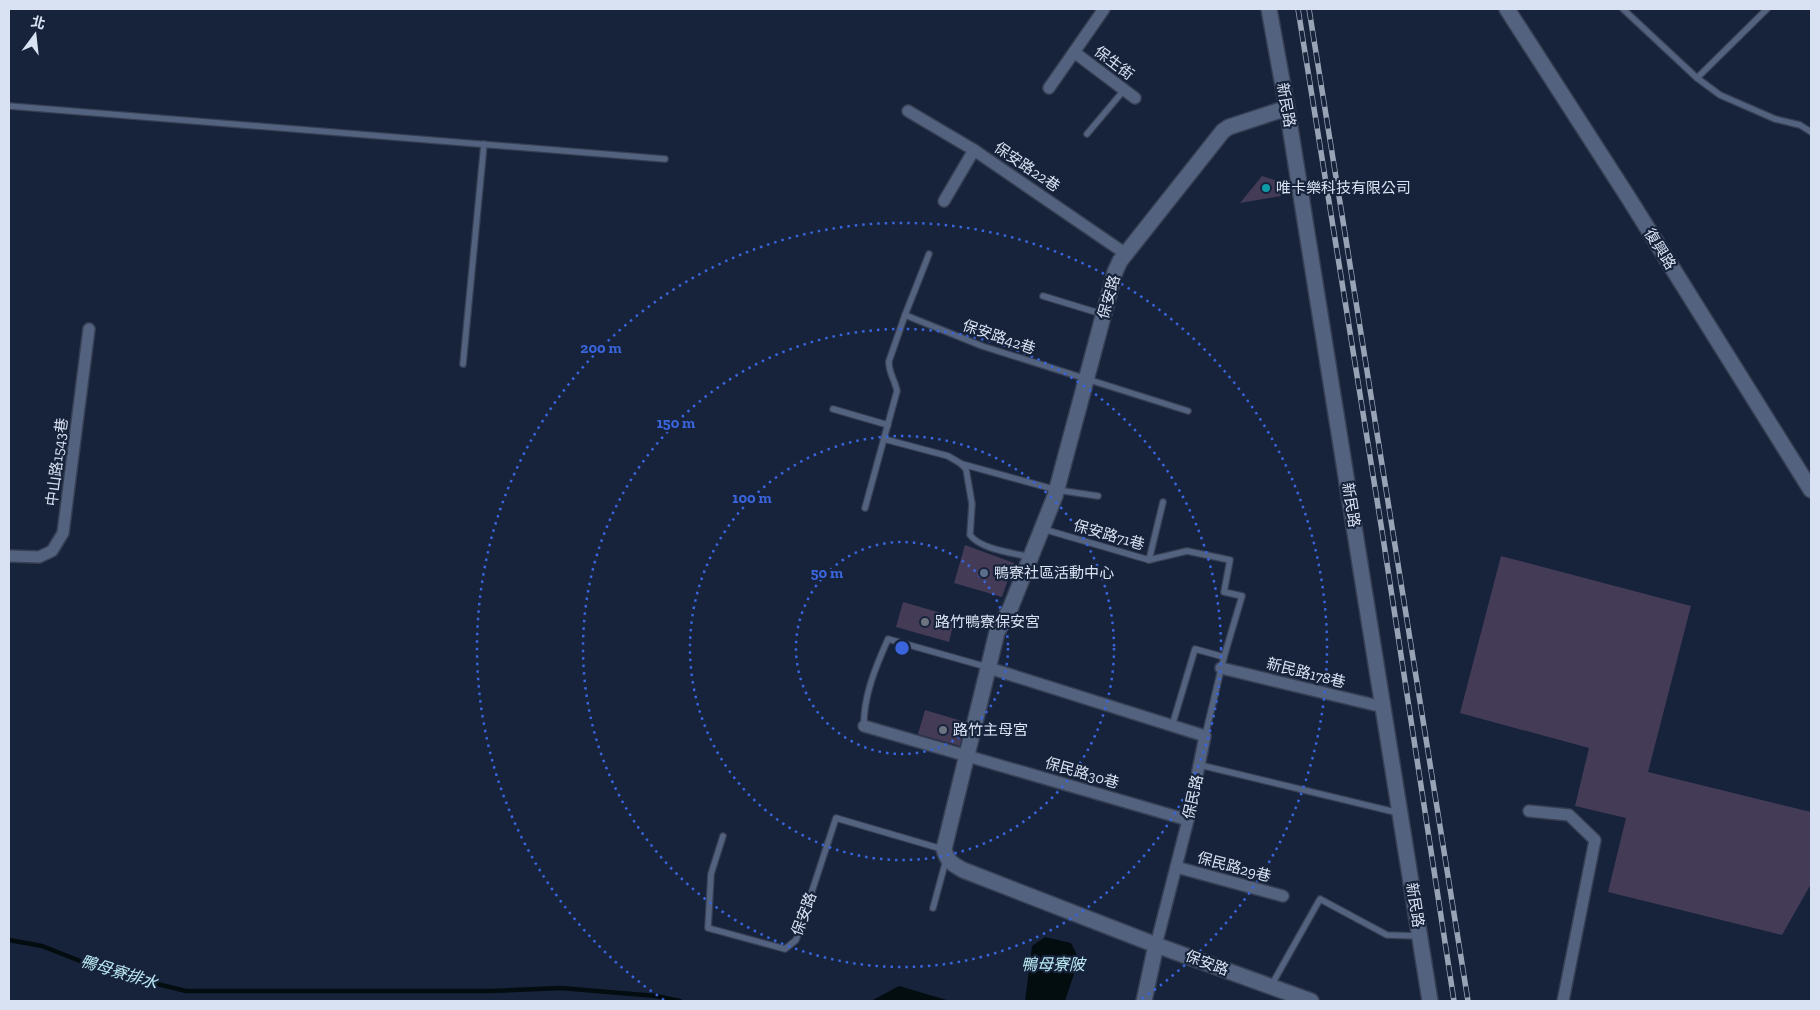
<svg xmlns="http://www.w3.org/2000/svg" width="1820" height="1010" viewBox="0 0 1820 1010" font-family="'Zilla Slab','Noto Sans TC',serif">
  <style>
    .water { fill: #030d10 }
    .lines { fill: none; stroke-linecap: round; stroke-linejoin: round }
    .stream { stroke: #030d10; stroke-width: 4.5 }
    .building { fill: #443b57 }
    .service-casing { stroke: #363f53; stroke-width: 8 }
    .minor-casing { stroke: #363f53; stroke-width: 14 }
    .tertiary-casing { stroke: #363f53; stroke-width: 18 }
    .service { stroke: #53627e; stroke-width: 5.5 }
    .minor { stroke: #53627e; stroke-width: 11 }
    .tertiary { stroke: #53627e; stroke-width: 15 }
    .rail-casing { stroke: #99a3b6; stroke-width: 5.5 }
    .rail { stroke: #17233b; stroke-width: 4; stroke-dasharray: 11; stroke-linecap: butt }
    .ring { fill: none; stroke: #3964dc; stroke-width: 2.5; stroke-dasharray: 2.5 5 }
    .culture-dot { fill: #0f9aa8; stroke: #17233b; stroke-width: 2 }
    .service-dot { fill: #5c6f8a; stroke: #17233b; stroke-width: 2 }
    .worship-dot { fill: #6b7280; stroke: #17233b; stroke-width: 2 }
    .labels { text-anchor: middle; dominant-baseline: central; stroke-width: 4.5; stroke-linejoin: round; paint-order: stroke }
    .street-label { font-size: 15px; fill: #d9e2f3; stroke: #17233b }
    .poi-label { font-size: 15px; fill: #d9e2f3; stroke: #17233b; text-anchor: start }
    .water-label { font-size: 16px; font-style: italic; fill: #bcebf5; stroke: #17233b }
    .centre { fill: #3964dc; stroke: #17233b; stroke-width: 2.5 }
    .ring-label { font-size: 15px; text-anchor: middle; font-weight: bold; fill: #3964dc; stroke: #17233b; stroke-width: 4.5; stroke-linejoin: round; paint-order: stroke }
  </style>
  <rect width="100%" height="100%" fill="#17233b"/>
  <g class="water">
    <polygon points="1045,937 1071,943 1079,959 1065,1001 1025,1001 1032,946"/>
    <polygon points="899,986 950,1001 871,1001"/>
  </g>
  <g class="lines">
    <polyline class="stream" points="9,940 42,946 108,972 186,991 490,991 561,988 656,996 680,1001"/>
  </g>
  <g class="building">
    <polygon points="1262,176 1278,181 1281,196 1240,203"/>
    <polygon points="965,545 1014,563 1002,597 954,583"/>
    <polygon points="1501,556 1691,606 1648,772 1811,812 1811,884 1782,935 1608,892 1626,818 1575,806 1589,748 1460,713"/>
    <polygon points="903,602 955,617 949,642 896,627"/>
    <polygon points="925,710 965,722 960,746 918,734"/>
  </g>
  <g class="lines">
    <defs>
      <g id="service">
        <polyline points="1623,9 1697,78 1720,95 1775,119 1800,125 1811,132"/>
        <polyline points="1697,78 1767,9"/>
        <polyline points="9,106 665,159"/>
        <polyline points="1087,134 1124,90"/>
        <polyline points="1043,296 1102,314"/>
        <polyline points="905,315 982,346 1188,411"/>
        <polyline points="463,364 484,144"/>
        <polyline points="833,409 888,425"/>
        <path d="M884 439 948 456 960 463 966 469 972 504 970 535C980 549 1013 553 1030 557"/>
        <polyline points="962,464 1057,490 1098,496"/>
        <path d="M865 508 897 391C895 380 888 372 889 361L905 315 929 254"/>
        <polyline points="1043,529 1149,560 1187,551 1230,560 1224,592 1242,596 1224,657 1205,736"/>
        <polyline points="1149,560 1163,502"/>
        <path d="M864 726C863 697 876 666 888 639L987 667"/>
        <polyline points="1172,726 1195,649 1224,657"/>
        <polyline points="1200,765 1399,813"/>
        <polyline points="723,836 711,874 708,928 785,949 796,940 836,818 942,849"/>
        <polyline points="933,908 946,860"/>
        <polyline points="1271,986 1320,899 1387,935 1418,936"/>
      </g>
      <g id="minor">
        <polyline points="1074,52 1135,98"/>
        <polyline points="1049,88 1104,9"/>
        <polyline points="908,111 974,150 1126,254"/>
        <polyline points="944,201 974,150"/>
        <polyline points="9,556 39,557 52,551 63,533 89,329"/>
        <polyline points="989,668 1205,736 1188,820 1156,945"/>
        <polyline points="1221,668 1383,707"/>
        <polyline points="864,726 1188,820"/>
        <polyline points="1529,811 1569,815 1595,840 1563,1001"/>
        <polyline points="1176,867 1283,896"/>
      </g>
      <g id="tertiary">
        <polyline points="1269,9 1287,108 1430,1001"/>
        <polyline points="1507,9 1628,197 1811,490"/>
        <path d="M1287 108 1229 127 1223 131 1120 261 1115 272 1055 496 1010 609 997 632 944 849C947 861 952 864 963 870L1156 945 1311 1001"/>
        <polyline points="1144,1001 1156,945"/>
      </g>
    </defs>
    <use href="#service" class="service-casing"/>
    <use href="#minor" class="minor-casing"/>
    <use href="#tertiary" class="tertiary-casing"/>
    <use href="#service" class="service"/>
    <use href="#minor" class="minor"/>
    <use href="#tertiary" class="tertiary"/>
    <defs>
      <g id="rail">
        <polyline points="1298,9 1382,531 1454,1001"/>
        <polyline points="1309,9 1468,1001"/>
      </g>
    </defs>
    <use href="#rail" class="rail-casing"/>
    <use href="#rail" class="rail"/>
  </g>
  <g class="ring">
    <circle cx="902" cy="648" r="106"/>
    <circle cx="902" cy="648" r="212"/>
    <circle cx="902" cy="648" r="319"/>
    <path d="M664 1000A425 425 0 1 1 1140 1000"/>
  </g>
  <circle class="culture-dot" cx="1266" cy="188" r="5"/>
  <circle class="service-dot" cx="984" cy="573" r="5"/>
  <g class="worship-dot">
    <circle cx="925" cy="622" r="5"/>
    <circle cx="943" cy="730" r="5"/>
  </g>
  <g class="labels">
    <g class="street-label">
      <text transform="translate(1114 63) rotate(37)">保生街</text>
      <text transform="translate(1286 105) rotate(80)">新民路</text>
      <text transform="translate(1027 167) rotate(34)">保安路22巷</text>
      <text transform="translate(1660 249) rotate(58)">復興路</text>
      <text transform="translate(1109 297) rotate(-74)">保安路</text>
      <text transform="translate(999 337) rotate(19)">保安路42巷</text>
      <text transform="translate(57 462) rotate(-83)">中山路1543巷</text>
      <text transform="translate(1351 505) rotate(81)">新民路</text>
      <text transform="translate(1109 535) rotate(16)">保安路71巷</text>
      <text transform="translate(1306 673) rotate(14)">新民路178巷</text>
      <text transform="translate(1082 773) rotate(16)">保民路30巷</text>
      <text transform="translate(1193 797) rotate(-78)">保民路</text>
      <text transform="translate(1234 867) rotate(15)">保民路29巷</text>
      <text transform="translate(1415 905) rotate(81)">新民路</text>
      <text transform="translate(804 914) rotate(-70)">保安路</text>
      <text transform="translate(1207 963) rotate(20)">保安路</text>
    </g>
    <g class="poi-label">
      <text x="1276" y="188">唯卡樂科技有限公司</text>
      <text x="994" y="573">鴨寮社區活動中心</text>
      <text x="935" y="622">路竹鴨寮保安宮</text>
      <text x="953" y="730">路竹主母宮</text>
    </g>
    <g class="water-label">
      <text x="1053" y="964">鴨母寮陂</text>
      <text transform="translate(119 972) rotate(17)">鴨母寮排水</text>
    </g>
  </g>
  <circle cx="902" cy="648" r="8" class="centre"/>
  <g class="ring-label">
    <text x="601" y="353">200 m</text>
    <text x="676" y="428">150 m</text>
    <text x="752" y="503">100 m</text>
    <text x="827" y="578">50 m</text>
  </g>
  <rect width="1820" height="1010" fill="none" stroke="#d9e2f3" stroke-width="20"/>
  <g transform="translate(35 35) rotate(15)" stroke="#17233b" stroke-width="4" paint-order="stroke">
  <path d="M0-4L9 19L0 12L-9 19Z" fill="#d9e2f3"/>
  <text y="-8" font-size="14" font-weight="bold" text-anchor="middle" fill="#d9e2f3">北</text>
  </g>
</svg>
